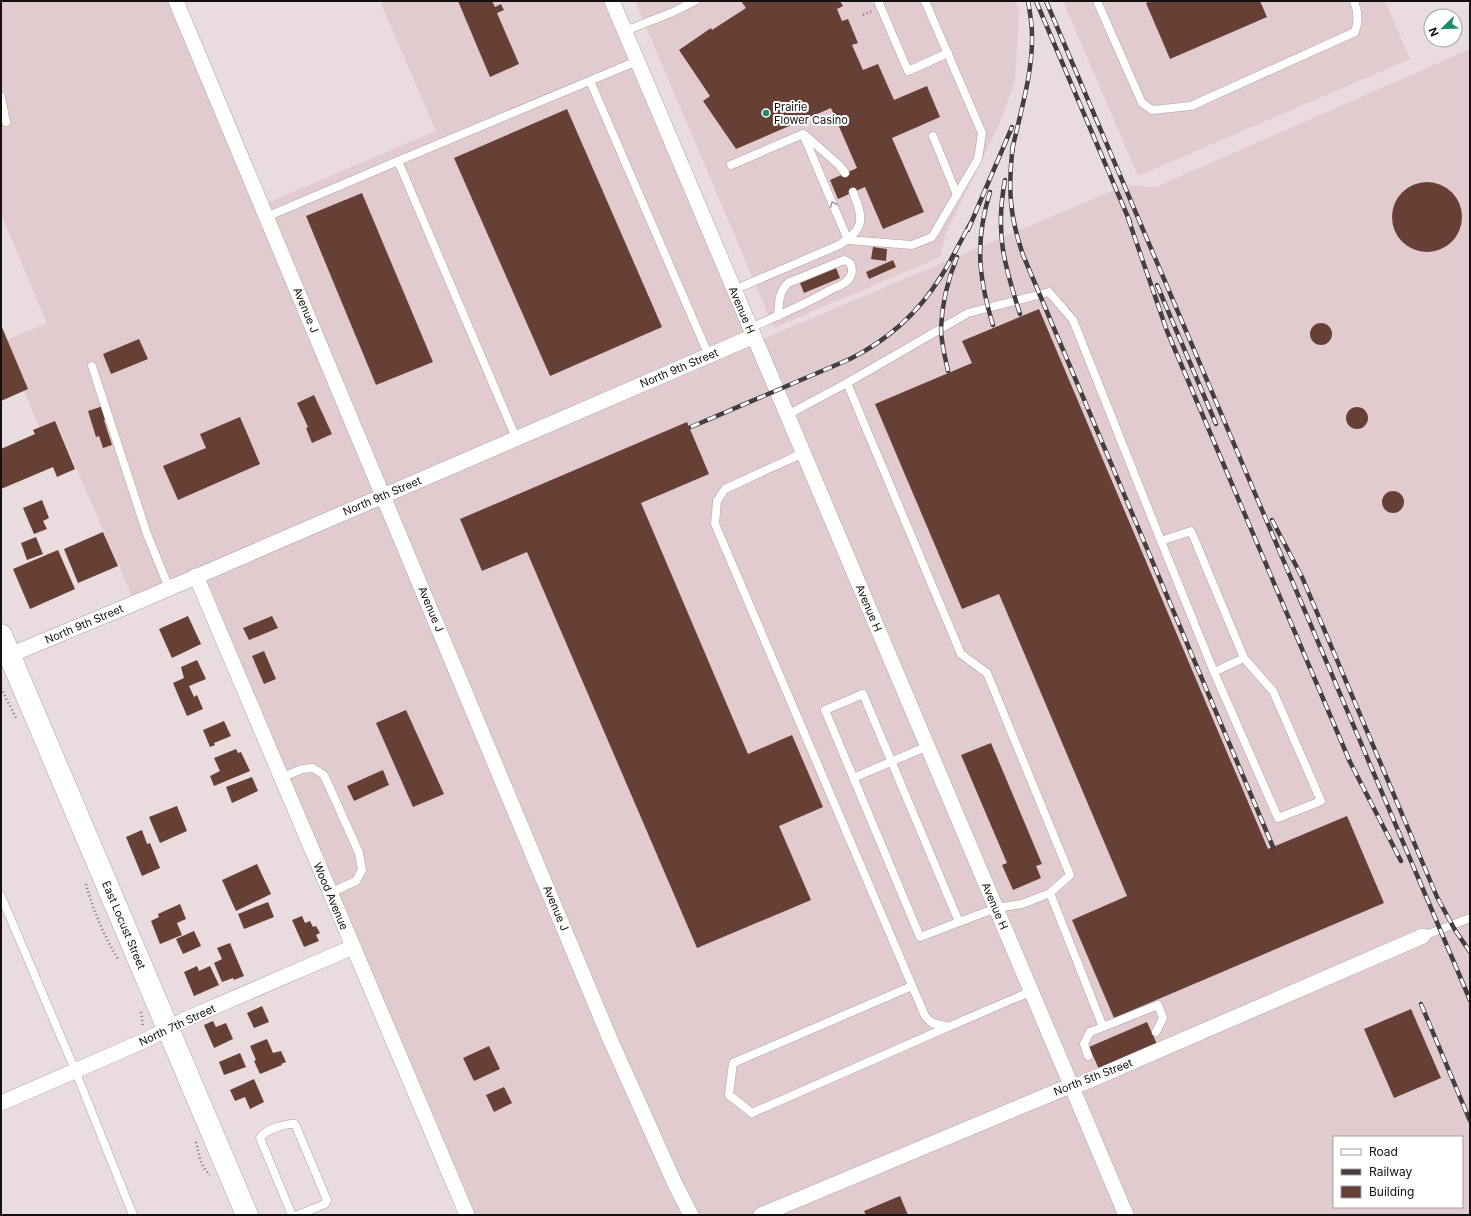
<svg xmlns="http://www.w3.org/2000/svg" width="1471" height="1216" viewBox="0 0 1471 1216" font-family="Inter,sans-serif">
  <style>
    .built { fill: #e2cbcf; fill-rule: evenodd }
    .building { fill: #664034 }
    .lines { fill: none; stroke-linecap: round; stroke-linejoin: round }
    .service-casing { stroke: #ad9fa2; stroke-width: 9 }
    .minor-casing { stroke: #ad9fa2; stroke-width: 16 }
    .secondary-casing { stroke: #ad9fa2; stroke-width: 23 }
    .path { stroke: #7b7274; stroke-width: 2.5; stroke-dasharray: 1 3; stroke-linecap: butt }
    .service { stroke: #fff; stroke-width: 8 }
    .minor { stroke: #fff; stroke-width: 15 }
    .secondary { stroke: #fff; stroke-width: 22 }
    .rail-casing { stroke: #443e3f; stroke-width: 4.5 }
    .rail { stroke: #fff; stroke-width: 3; stroke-dasharray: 9; stroke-linecap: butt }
    .oneway { stroke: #a19fa0 }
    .poi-dot { fill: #1c8b6a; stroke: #fff; stroke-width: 1.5 }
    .labels { text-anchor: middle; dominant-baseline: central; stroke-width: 4; stroke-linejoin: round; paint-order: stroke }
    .poi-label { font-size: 11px; fill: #141011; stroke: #fff; text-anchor: start }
    .street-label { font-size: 11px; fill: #141011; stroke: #fff }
  </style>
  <rect width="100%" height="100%" fill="#e9dbde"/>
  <g class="built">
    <path d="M1 1H176L262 205 436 131 380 1H614L758 341 1126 185 1156 187 1470 49V1215H467L196 577 135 603 58 426 41 432 4 341 47 323 1 214ZM1334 1137H1462V1207H1334Z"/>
    <polygon points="635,1 1015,1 1019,10 1015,81 998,127 946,233 940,257 774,328"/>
    <polygon points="1063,1 1385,1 1410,59 1138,176"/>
  </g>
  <g class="building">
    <polygon points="458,1 492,1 495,7 501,4 504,10 497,13 519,64 490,77"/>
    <polygon points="741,1 840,1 843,6 837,9 842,21 848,19 858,43 852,45 863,70 878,64 894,100 927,86 940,117 892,138 924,212 883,229 865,187 838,199 830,180 857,168 831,108 736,149 703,101 710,96 679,50 711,28 712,30 746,8"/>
    <polygon points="1151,1 1260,1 1267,17 1170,59 1146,3"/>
    <polygon points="567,109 662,327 550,376 454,158"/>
    <circle cx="1427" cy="217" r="35"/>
    <polygon points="362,193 433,362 376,385 306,216"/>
    <polygon points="873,247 887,249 886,261 871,259"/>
    <polygon points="893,260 896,267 869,279 866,272"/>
    <polygon points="836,268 840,278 804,293 800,283"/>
    <polygon points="1039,309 1268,849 1347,816 1384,903 1114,1018 1072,920 1127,896 999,594 962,609 875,404 972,363 962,341"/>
    <circle cx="1321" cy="334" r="11"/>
    <polygon points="1,325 28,389 1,401"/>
    <polygon points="139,339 148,359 111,374 103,354"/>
    <polygon points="314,395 332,434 312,443 306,428 308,427 297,403"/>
    <polygon points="103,406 107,419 104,420 112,445 103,448 99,436 96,437 88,411"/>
    <circle cx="1357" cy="418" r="11"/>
    <polygon points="240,417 260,464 178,500 163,466 206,448 200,434"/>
    <polygon points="55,421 75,469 57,477 53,467 1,489 1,449 35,434 33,430"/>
    <polygon points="687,422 709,474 641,503 748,754 792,735 823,807 779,826 811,900 697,948 527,552 482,571 460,519"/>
    <circle cx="1393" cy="502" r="11"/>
    <polygon points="42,500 49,518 43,521 47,529 34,534 23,508"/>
    <polygon points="103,532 118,566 78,583 64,549"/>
    <polygon points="36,537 43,554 27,560 21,543"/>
    <polygon points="58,550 75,589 30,609 13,569"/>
    <polygon points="188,616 201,644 172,658 159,629"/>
    <polygon points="272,616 278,628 249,640 243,628"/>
    <polygon points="264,651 276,679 264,684 252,656"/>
    <polygon points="197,660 206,679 189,686 194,697 197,695 203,709 187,716 173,683 184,678 181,667"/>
    <polygon points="406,710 444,794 413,807 376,723"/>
    <polygon points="224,721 231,736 214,743 215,745 210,747 203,730"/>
    <polygon points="991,743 1042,864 1036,866 1041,878 1013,890 1002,865 1007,863 961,755"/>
    <polygon points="236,749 238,753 241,752 250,771 214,786 210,776 220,771 214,758"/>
    <polygon points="383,770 389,785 354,801 347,786"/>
    <polygon points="252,777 258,791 232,803 226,787"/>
    <polygon points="177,806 187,831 160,843 149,817"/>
    <polygon points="142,830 147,844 150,843 160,868 142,876 126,837"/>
    <polygon points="257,864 271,894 236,911 222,880"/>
    <polygon points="268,902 274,917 244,929 238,914"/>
    <polygon points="180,904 186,919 177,923 182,935 160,944 151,921 159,917 158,914"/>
    <polygon points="302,916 305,923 310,921 313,927 316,926 320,933 316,935 319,941 304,947 292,920"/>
    <polygon points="194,931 201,946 183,954 176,939"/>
    <polygon points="230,943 244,976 234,980 233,978 222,982 214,963 222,959 217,948"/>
    <polygon points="197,966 199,971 210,966 219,985 194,996 184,972"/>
    <polygon points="262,1006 269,1022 254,1028 247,1013"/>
    <polygon points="1411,1009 1441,1078 1394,1098 1364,1029"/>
    <polygon points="213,1021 216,1027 226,1023 233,1039 214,1048 204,1025"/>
    <polygon points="1147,1022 1157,1044 1099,1069 1089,1047"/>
    <polygon points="267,1039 273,1053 281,1051 286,1062 281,1064 282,1065 260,1074 254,1061 256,1060 250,1046"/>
    <polygon points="489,1046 500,1069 474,1081 463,1058"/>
    <polygon points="240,1053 246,1067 224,1075 219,1062"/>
    <polygon points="254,1079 264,1102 250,1109 245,1097 235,1101 230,1090"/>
    <polygon points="504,1087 512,1103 494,1112 486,1095"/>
    <polygon points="900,1196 908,1215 866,1215 864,1211"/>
  </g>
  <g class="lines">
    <defs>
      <g id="service">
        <polyline points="878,1 908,71 948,53"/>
        <path d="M1097 1 1142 103 1152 110 1191 106 1355 32C1359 21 1358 11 1354 1"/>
        <polyline points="625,31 673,12 695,1"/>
        <polyline points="590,81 709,356"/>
        <polyline points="1,97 6,122"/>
        <polyline points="803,134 848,240"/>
        <polyline points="806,136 839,165 845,173"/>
        <polyline points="933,136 957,195"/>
        <polyline points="398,161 637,61"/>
        <polyline points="731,165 803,134"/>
        <polyline points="266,217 398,161 516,438"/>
        <polyline points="848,240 912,245 932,237 978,159 982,133 925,1"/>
        <path d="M734 290 839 245C865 229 864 219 853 192"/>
        <path d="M750 328C778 316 806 304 832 289 837 287 845 284 848 280 853 274 853 269 850 263L844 260 788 283C778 293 779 303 778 316"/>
        <polyline points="92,366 147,534 169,588"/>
        <polyline points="847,383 968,313 1049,292 1073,320 1161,541 1191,531 1244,658 1273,691 1321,801 1278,818 1214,672 1244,658"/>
        <polyline points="787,415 847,383 961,654 987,673 1070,875 1050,893 1022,904 996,908 920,937 825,710 863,694 959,922"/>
        <polyline points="803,453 725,489 717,501 715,524 925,1016 932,1023 948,1027 1032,991"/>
        <polyline points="1161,541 1214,672"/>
        <polyline points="281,778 302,769 313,768 324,775 359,853 362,870 356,881 330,893"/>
        <polyline points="853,778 928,746"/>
        <polyline points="1050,893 1103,1027 1158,1005 1163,1018 1156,1032"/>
        <polyline points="1,896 75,1070 133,1215"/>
        <polyline points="1423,936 1470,918"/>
        <polyline points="912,986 733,1063 729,1095 752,1113 948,1027"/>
        <polyline points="1088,1056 1084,1044 1090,1032 1103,1027"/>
        <path d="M292 1215 260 1138C264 1130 286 1123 295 1124L327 1200 325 1204 298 1215"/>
      </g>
      <g id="minor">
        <polyline points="176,1 610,1039 675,1184 691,1215"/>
        <polyline points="612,1 1126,1215"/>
        <polyline points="196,576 467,1215"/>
        <polyline points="10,655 135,603 754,336"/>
        <polyline points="1,1103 148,1039 186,1019 353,947"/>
        <polyline points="761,1215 1072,1085 1081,1084 1423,936"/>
      </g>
      <polyline id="secondary" points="1,635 247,1215"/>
    </defs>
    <use href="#service" class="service-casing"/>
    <use href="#minor" class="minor-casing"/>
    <use href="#secondary" class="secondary-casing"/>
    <g class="path">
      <polyline points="863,15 872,11"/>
      <polyline points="1,688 16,718"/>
      <path d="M86 884C93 910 104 936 118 959"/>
      <polyline points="141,1012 143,1027"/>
      <path d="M196 1142C199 1154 200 1166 210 1175"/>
    </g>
    <use href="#service" class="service"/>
    <use href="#minor" class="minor"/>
    <use href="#secondary" class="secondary"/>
    <defs>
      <g id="rail">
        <polyline points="1036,1 1130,222"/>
        <polyline points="1046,1 1470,1000"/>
        <path d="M1013 145C1008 186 1009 215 1023 255L1273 847"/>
        <path d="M1012 151C1020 113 1033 73 1032 35 1032 23 1030 12 1028 1"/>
        <path d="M1005 180C995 233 1004 264 1020 314"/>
        <path d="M990 192C975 241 978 276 993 325"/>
        <polyline points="1128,218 1167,331 1223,463 1350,762 1401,861"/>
        <polyline points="968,230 1012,127"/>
        <polyline points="1157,285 1216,424"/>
        <path d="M948 371C945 357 941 342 941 328 942 304 948 279 957 257"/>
        <path d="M691 427 850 359C886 341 918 313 940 278 951 261 960 242 970 224"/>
        <polyline points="1272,520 1302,577 1437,897 1455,930 1470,952"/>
        <polyline points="1421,1004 1470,1121"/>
      </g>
    </defs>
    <use href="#rail" class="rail-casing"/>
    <use href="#rail" class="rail"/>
  </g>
  <defs><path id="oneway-chevron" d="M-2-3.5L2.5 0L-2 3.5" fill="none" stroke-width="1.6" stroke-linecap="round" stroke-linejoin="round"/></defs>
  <use class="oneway" href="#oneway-chevron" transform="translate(833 204) rotate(-113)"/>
  <circle class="poi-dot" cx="766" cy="113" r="4"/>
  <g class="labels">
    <g class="poi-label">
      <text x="774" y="107">Prairie<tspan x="774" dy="13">Flower Casino</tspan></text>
    </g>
    <g class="street-label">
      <text transform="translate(306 310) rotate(67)">Avenue J</text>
      <text transform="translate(742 310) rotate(67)">Avenue H</text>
      <text transform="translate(679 368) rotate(-23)">North 9th Street</text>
      <text transform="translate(382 496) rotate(-23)">North 9th Street</text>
      <text transform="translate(869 608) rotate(67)">Avenue H</text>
      <text transform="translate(431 609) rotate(67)">Avenue J</text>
      <text transform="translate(84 624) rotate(-23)">North 9th Street</text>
      <text transform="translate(331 896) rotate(67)">Wood Avenue</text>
      <text transform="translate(995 906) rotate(67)">Avenue H</text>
      <text transform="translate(556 908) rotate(67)">Avenue J</text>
      <text transform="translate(124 925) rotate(67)">East Locust Street</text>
      <text transform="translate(177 1025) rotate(-25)">North 7th Street</text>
      <text transform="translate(1093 1077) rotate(-21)">North 5th Street</text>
    </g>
  </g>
  <rect width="1471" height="1216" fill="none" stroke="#141011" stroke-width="4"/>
  <rect x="1333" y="1136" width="130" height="72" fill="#ffffff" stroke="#a19fa0"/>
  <rect x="1341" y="1149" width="20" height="6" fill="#ffffff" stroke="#a19fa0"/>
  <text x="1369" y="1156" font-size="12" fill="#141011">Road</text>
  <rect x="1341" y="1169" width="20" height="6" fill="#443e3f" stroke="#a19fa0"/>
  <text x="1369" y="1176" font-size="12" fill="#141011">Railway</text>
  <rect x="1341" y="1186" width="20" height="12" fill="#664034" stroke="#a19fa0"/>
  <text x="1369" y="1196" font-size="12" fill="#141011">Building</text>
  <g transform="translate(1443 28) rotate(247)"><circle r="19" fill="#ffffff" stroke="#a19fa0"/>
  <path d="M0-3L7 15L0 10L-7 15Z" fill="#1c8b6a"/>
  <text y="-6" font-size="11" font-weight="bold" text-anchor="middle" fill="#141011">N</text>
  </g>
</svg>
